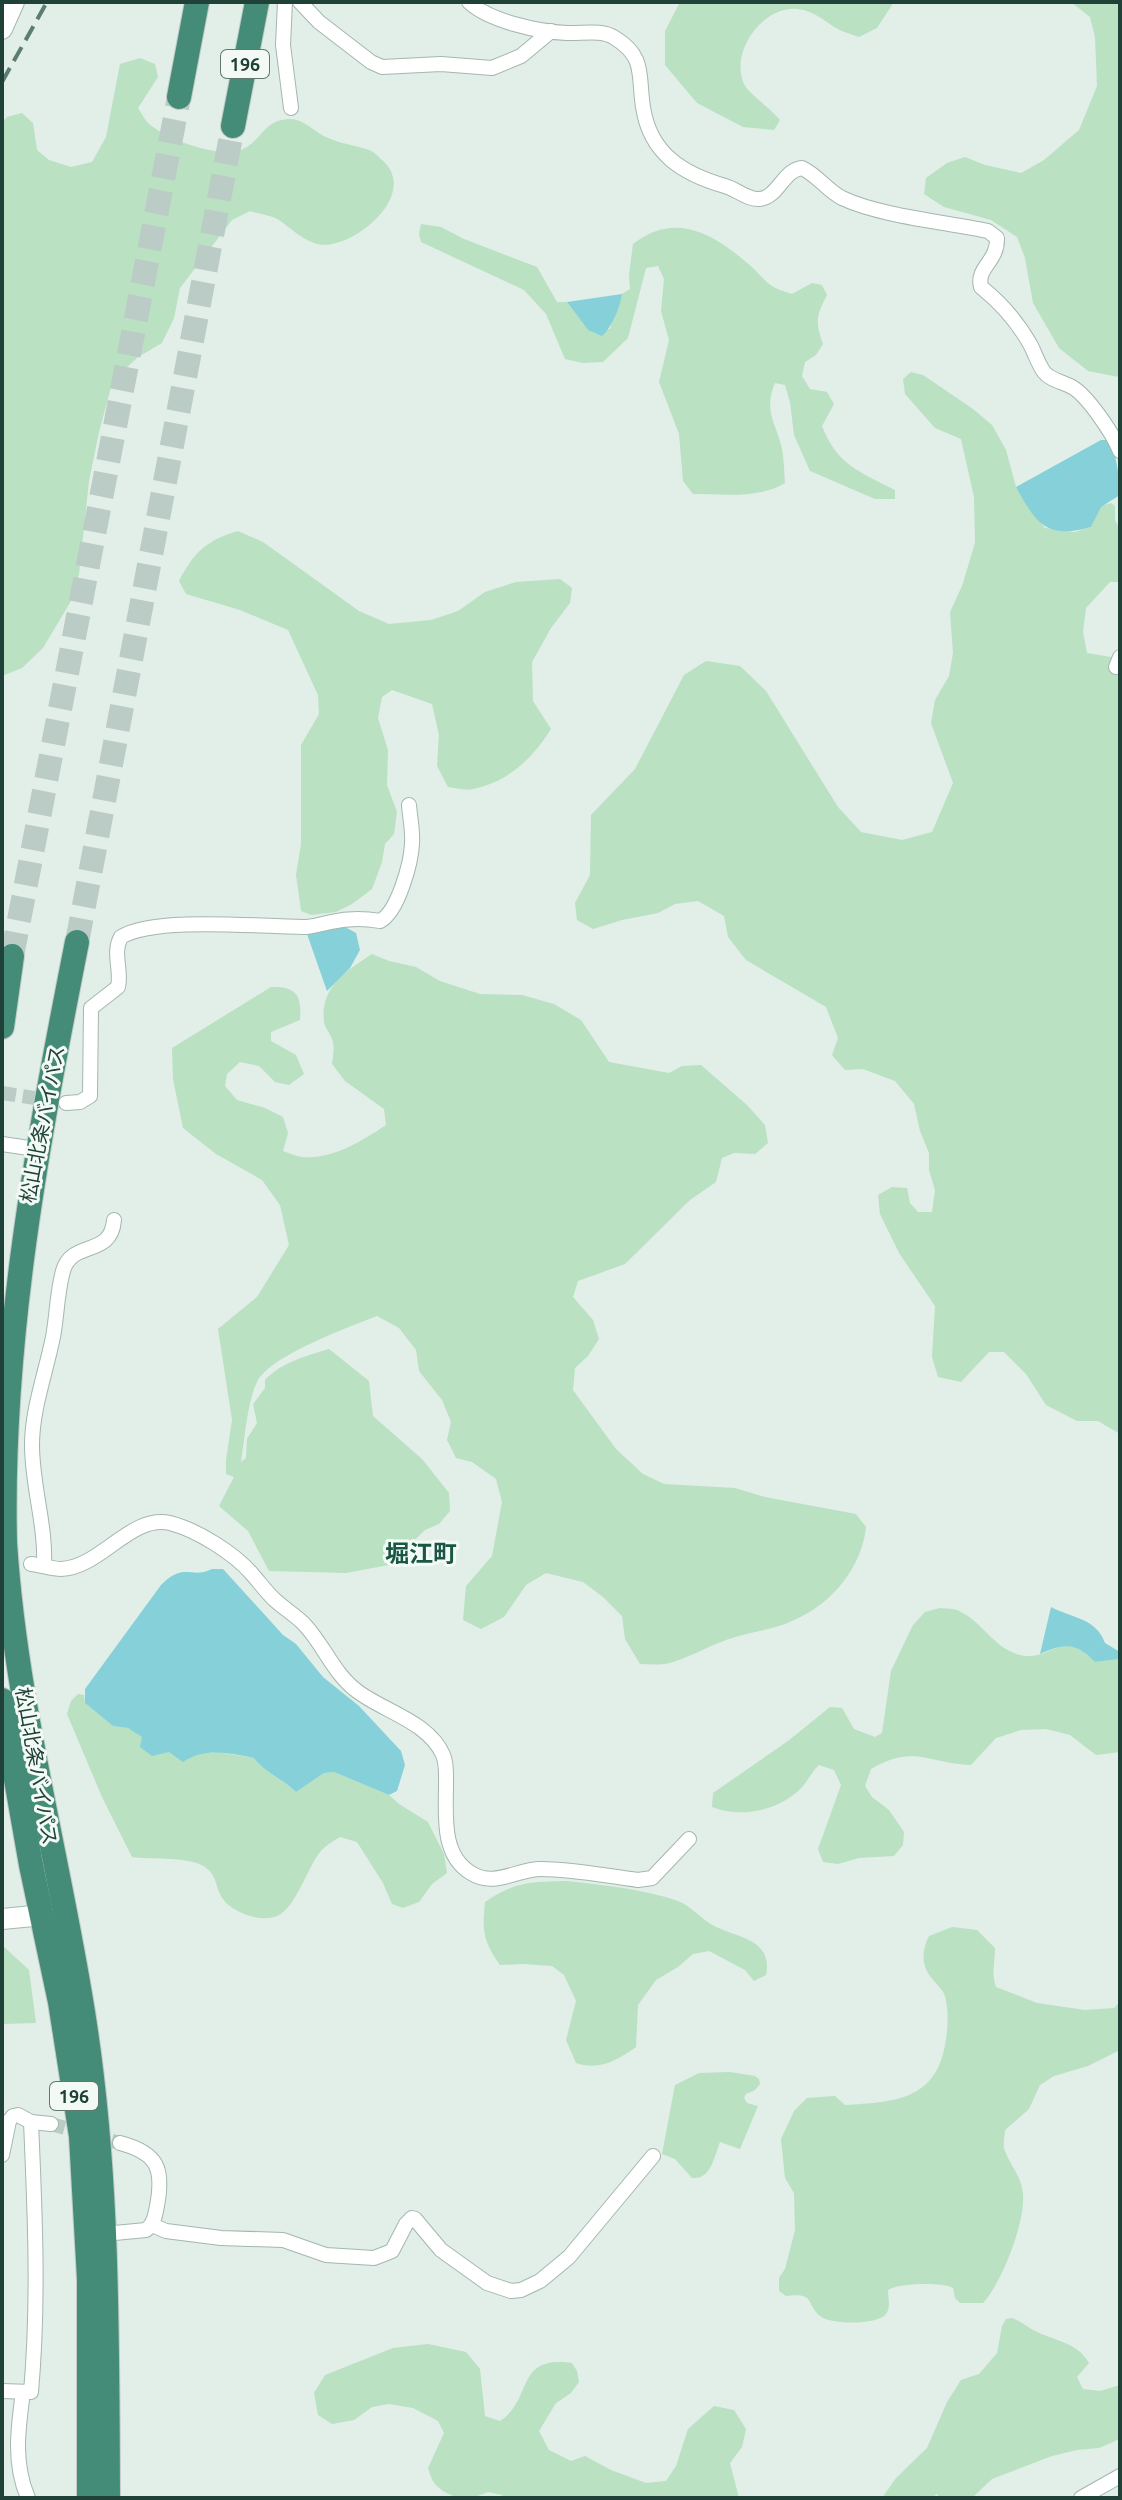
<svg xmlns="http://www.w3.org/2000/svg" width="1122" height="2500" viewBox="0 0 1122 2500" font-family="Ubuntu,'Noto Sans JP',sans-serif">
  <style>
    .green { fill: #b9e1c2 }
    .water { fill: #85d0d9 }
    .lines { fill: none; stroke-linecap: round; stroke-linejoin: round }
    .minor-tunnel { stroke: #bbcbc5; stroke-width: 14; stroke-dasharray: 14 7; stroke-linecap: butt }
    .trunk-tunnel { stroke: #bbcbc5; stroke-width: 24; stroke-dasharray: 24 12; stroke-linecap: butt }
    .minor-casing { stroke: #a4b7af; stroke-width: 16 }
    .secondary-casing { stroke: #9fbbb0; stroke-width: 22 }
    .trunk-casing { stroke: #c1cac7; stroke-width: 26 }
    .minor { stroke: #fff; stroke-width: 14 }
    .secondary { stroke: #fff; stroke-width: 20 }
    .trunk { stroke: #458c78; stroke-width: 24 }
    .rail { stroke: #5b7d72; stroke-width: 4; stroke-dasharray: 16 8; stroke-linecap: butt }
    .labels { text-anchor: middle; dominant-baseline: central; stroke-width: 6; stroke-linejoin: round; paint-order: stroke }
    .shield { fill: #f3faf6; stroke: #5f7870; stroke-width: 2 }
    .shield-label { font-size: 18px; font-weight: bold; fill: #204137 }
    .street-label { font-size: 20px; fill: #204137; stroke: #f3faf6 }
    .quarter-label { font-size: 24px; font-weight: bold; fill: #195644; stroke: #f3faf6 }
  </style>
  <rect width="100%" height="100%" fill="#e2eee8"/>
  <g class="green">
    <path d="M680 2H894L877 28 859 37C851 34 843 32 836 28 823 20 814 11 798 9 762 5 728 54 745 86 748 92 773 111 780 120L774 130 743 127 697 103 665 65V31Z"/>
    <polygon points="1071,2 1120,2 1119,377 1088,371 1059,348 1033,303 1025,258 1017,237 991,220 944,207 924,194 926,178 947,163 965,157 985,165 1021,173 1044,160 1079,130 1097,86 1095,37 1090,17"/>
    <path d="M140 58 155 64 158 77 138 108C141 112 144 119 148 123 165 139 223 161 245 148 263 138 264 121 288 119 303 118 313 131 326 137 338 143 353 145 366 149 373 151 376 154 381 159 418 190 366 238 332 244 311 249 295 231 279 220 271 215 259 214 250 211L232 220 180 288 174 318 162 343 138 357 113 380 99 432 89 481 79 574 71 601 43 648 22 668 2 676V122L7 117 22 113 33 123 37 150 49 160 71 167 92 162 106 137 120 64Z"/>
    <path d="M421 224 441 227 464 239 537 267 557 302H567L588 330 610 329C613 315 619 307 622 294L630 289 629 275 633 244C674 212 711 232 746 262 767 279 763 286 792 294L812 283 822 285 827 295C816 316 815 321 823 344L816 355 805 362 802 376 810 389 827 392 834 404 822 426C837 465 860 472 895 490V499H875L810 471 794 435 790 402 785 385 775 383C764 409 774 420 781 445 784 456 784 471 785 483 759 499 723 494 693 494L683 481 679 434 659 382 669 340 661 311 664 279 658 266 646 268 628 338 603 362 583 363 565 359 546 314 524 290 421 242 419 234Z"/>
    <polygon points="911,372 923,375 973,409 992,425 1006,450 1016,487 1045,528 1075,532 1091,527 1101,506 1111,503 1115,506 1115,520 1120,530 1120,582 1110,582 1086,608 1083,632 1087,653 1111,657 1120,656 1120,1434 1098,1421 1077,1421 1046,1405 1026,1374 1004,1352 989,1352 961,1382 938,1377 932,1357 935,1306 899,1253 880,1214 878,1195 892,1187 907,1188 910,1203 918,1212 932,1212 935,1190 929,1170 929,1153 920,1131 914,1104 895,1081 863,1069 845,1070 832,1055 838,1038 826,1007 746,960 728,937 724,916 698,901 675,904 658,913 622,920 593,929 577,920 575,903 590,875 591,815 635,769 684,675 706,661 740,666 766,691 838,807 861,832 902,840 932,832 953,783 931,723 935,700 949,676 953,653 950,612 962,586 975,543 974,497 961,439 935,428 905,394 903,379"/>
    <path d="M238 531 263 542 359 611 389 624 431 620 458 611 485 592 516 582 560 579 572 588 570 603 551 628 532 662 533 701 551 729C533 758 508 782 473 789 466 791 456 788 448 787L437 766 439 735 432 704 392 690 382 697 378 718 388 750 387 785 397 812 394 834 385 844 382 862 372 889 352 904 336 912 311 915 301 911 296 875 301 844V745L319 714 318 695 288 630 240 610 186 594 179 581C194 552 207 540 238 531Z"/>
    <path d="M372 954 389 961 416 967 440 981 480 994 522 995 554 1004 581 1020 609 1062 669 1073 682 1066 701 1065 747 1105 765 1125 768 1143 755 1154 734 1153 722 1158 716 1182 690 1200 625 1264 578 1281 573 1297 593 1320 599 1339 588 1356 575 1368 573 1390 616 1449 643 1474 664 1484 735 1488 765 1497 856 1514 866 1527C862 1567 832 1604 794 1620 773 1630 751 1632 729 1639 710 1645 683 1661 665 1664 657 1665 648 1664 640 1664L625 1639 622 1616 603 1597 583 1582 546 1573 526 1585 504 1617 481 1629 463 1620 466 1586 492 1556 502 1502 496 1479 472 1462 456 1458 447 1440 451 1422 442 1400 419 1371 416 1350 399 1328 377 1316C349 1327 269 1356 257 1382 247 1403 245 1438 241 1462L246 1458 247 1439 257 1423 253 1404 265 1388V1380C282 1362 306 1356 329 1349L369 1381 373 1416 422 1459 449 1493 450 1511 439 1524 425 1530 389 1565 346 1573 269 1571 248 1531 219 1506 234 1477 226 1474V1460L232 1420 218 1329 257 1297 289 1245 280 1205 262 1180 216 1154 183 1128 173 1079 172 1048 271 987C296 986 302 995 300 1020L271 1032V1041L296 1055 304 1074 289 1085 275 1082 259 1066 240 1062 227 1074 225 1086 237 1100 265 1108 283 1117 288 1133 283 1151C289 1153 296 1156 302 1157 332 1160 362 1141 386 1125L384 1109 345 1081 332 1064C333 1056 335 1047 332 1039 330 1033 325 1028 324 1022 320 987 346 971 372 954Z"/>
    <path d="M940 1608C946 1609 954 1608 959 1611 983 1622 993 1648 1020 1655 1051 1663 1060 1626 1095 1662L1120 1659V1752L1096 1755 1070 1735 1046 1729 1021 1730 996 1738 971 1765C928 1763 913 1744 871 1769L865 1786 872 1797 889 1810 904 1832 903 1845 894 1856 859 1858 838 1864 823 1862 818 1849 841 1785 834 1770 819 1765C812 1771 809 1779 803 1786 782 1810 741 1819 712 1807L713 1793 788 1741 830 1707 842 1708 854 1729 875 1737 882 1733 891 1671 913 1625 925 1612Z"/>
    <path d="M78 1694 84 1695 85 1703 113 1726 128 1728 169 1751 194 1754 218 1752 254 1758C264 1772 283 1779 296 1792L324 1773 334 1772 389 1795 399 1804 428 1822 444 1854 447 1873 432 1884 419 1902 403 1908 392 1904 383 1883 357 1842 340 1837C333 1841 325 1846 320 1852 308 1867 296 1906 279 1915 263 1924 233 1913 223 1899 215 1888 218 1876 205 1867 189 1856 152 1860 132 1857L102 1797 67 1714 71 1701Z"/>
    <path d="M567 1881C604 1885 643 1889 678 1901 691 1906 701 1919 714 1926 738 1938 773 1939 766 1975L754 1981 745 1970 709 1951 693 1954 678 1967 656 1980 638 2005 636 2047C618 2060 599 2071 576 2063L566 2040 576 2001 564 1975 552 1966 524 1964 500 1965C483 1941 482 1931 485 1902 516 1881 531 1882 567 1881Z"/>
    <path d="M952 1927 977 1930 995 1948C995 1963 991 1973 996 1987L1037 2003 1085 2010 1114 2008 1120 2002V2050L1088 2066 1054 2076 1040 2085 1029 2109 1005 2130C1005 2135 1003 2143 1004 2148 1008 2162 1019 2173 1022 2188 1029 2215 1002 2283 983 2303H960L955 2298 953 2288C943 2282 898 2283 888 2290 888 2297 891 2308 886 2314 878 2325 830 2325 820 2316 805 2303 816 2292 786 2296L779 2291V2278L785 2269 795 2230 794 2193 785 2178 781 2139 794 2111 807 2098 835 2096 845 2105C893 2102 935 2101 945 2045 948 2029 949 2012 945 1996 943 1990 938 1986 934 1981 921 1967 921 1952 929 1936Z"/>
    <polygon points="2,1945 29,1970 36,2023 2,2024"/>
    <path d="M730 2072 755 2076 759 2079 760 2084 755 2090 746 2094 744 2098 747 2103 758 2106 740 2149 720 2142C714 2157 711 2180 692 2178L675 2159 662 2154 675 2085 699 2073Z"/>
    <path d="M1012 2318C1021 2321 1027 2327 1035 2331 1055 2341 1077 2342 1089 2363L1077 2377 1083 2389 1100 2391 1120 2385V2439L1099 2448 1077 2450 1052 2456 992 2479 972 2498H939L937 2494 931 2498H882L896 2478 927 2448 947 2402 961 2380 979 2374 997 2353 1002 2326 1006 2319Z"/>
    <path d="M428 2344 466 2352 480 2369 485 2416 500 2421C534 2399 514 2355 572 2363L577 2371 579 2382 571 2393 556 2403 539 2431 549 2450 571 2461 585 2456 611 2470 646 2483 666 2481 676 2466 688 2429 714 2406 734 2410 746 2429 742 2447 730 2463 739 2498H503L502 2495 488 2492C472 2500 451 2500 437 2486 432 2482 430 2474 428 2468L444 2433 438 2421 413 2408 389 2404 372 2407 354 2420 332 2424 318 2415 314 2393 325 2375 393 2348Z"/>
  </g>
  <g class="water">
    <path d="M622 294C620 307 612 327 602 336L588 330 567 302Z"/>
    <path d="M1101 440H1109L1113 445 1120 482V495L1101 507 1091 527C1046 540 1036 523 1016 487Z"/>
    <polygon points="343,926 356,933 360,950 350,968 327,991 307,934"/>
    <path d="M212 1569H223L283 1635 296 1644 323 1677 359 1706 401 1751 405 1765 397 1791 389 1795 334 1772 324 1773 296 1792C283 1779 264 1772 254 1758 229 1753 205 1747 183 1762L169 1752 152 1756 140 1747 142 1737 128 1728 113 1726 85 1703V1689L161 1585C185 1561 191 1580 212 1569Z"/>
    <path d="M1051 1607C1072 1618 1096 1618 1105 1643L1120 1652V1659L1095 1662C1076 1642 1064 1643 1040 1654Z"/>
  </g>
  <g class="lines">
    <g class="minor-tunnel">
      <polyline points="2,1093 54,1101"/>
      <polyline points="51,2124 120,2143"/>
    </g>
    <g class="trunk-tunnel">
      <polyline points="77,942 233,126"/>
      <polyline points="12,956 179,97"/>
    </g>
    <defs>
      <g id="minor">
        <polyline points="285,2 283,45 291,108"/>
        <polyline points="300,2 319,22 371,62 382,67 441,64 492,68 521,56 551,31"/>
        <path d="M469 2C489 21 539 32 567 33 582 34 601 29 615 38 646 57 638 76 643 107 650 154 683 174 725 186 736 189 748 200 759 199 778 198 783 170 802 168 817 175 827 190 842 198 880 216 945 222 988 231L997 238C998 262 976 267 981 287 1001 303 1017 321 1030 344 1035 353 1038 364 1044 372 1050 380 1063 382 1072 387 1088 396 1113 434 1120 451"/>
        <polyline points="1116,667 1120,657"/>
        <path d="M66 1103 80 1102 90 1096 91 1008 118 987C122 970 112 953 121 937 155 916 263 927 306 927 315 926 323 924 331 922 348 918 364 918 380 921 398 912 411 863 412 844 413 831 410 818 409 805"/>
        <polyline points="2,1144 36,1149"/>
        <path d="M31 1564C41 1565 52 1569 61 1569 100 1568 131 1514 170 1523 197 1530 234 1553 252 1574 260 1583 267 1593 276 1601 285 1609 296 1616 304 1624 324 1645 333 1673 357 1691 383 1711 429 1722 443 1755 447 1764 446 1775 446 1785 446 1815 441 1855 471 1873 495 1888 516 1869 541 1869 573 1869 606 1876 638 1880L652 1878 689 1839"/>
        <path d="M44 1566C46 1525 32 1486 32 1445 32 1409 46 1372 53 1337 57 1316 57 1292 63 1271 72 1239 111 1258 114 1220"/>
        <polyline points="2,2155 9,2121 13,2116 18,2115 31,2122 51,2124"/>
        <polyline points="152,2225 166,2231 221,2238 283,2240 326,2255 374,2258 392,2251 406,2224 412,2218 415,2219 441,2250 487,2283 511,2291 521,2290 540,2281 569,2257 653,2156"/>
        <path d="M104 2234 146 2230C154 2224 155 2216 157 2206 164 2169 158 2153 120 2143"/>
        <path d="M2 2391 31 2392C39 2302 35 2213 31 2122"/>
        <path d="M23 2392C18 2429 13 2463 28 2498"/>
        <polyline points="1081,2498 1120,2476"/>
      </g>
      <g id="secondary">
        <polyline points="2,29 14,2"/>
        <polyline points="2,1919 54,1914"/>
      </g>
      <g id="trunk">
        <polyline points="179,97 197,2"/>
        <polyline points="233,126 257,2"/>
        <path d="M77 942C38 1140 0 1340 5 1543 15 1696 55 1844 80 1994 109 2161 107 2330 108 2498"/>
        <polyline points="2,1027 12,956"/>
        <polyline points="2,1700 31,1865 60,2002 81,2136 89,2279 89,2498"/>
      </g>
    </defs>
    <use href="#minor" class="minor-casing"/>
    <use href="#secondary" class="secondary-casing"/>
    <use href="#trunk" class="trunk-casing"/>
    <use href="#minor" class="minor"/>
    <use href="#secondary" class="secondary"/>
    <use href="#trunk" class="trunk"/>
    <polyline class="rail" points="2,82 47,2"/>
  </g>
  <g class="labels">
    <g class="shield">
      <rect x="221" y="50" width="48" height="28" rx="6"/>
      <rect x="50" y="2082" width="48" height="28" rx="6"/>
    </g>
    <g class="shield-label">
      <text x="245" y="64">196</text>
      <text x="74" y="2096">196</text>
    </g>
    <g class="street-label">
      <text transform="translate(42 1124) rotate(-79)">松山北条バイパス</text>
      <text transform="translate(37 1766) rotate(80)">松山北条バイパス</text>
    </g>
    <g class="quarter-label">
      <text x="421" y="1553">堀江町</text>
    </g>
  </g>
  <rect width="1122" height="2500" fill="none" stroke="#204137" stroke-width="8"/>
</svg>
